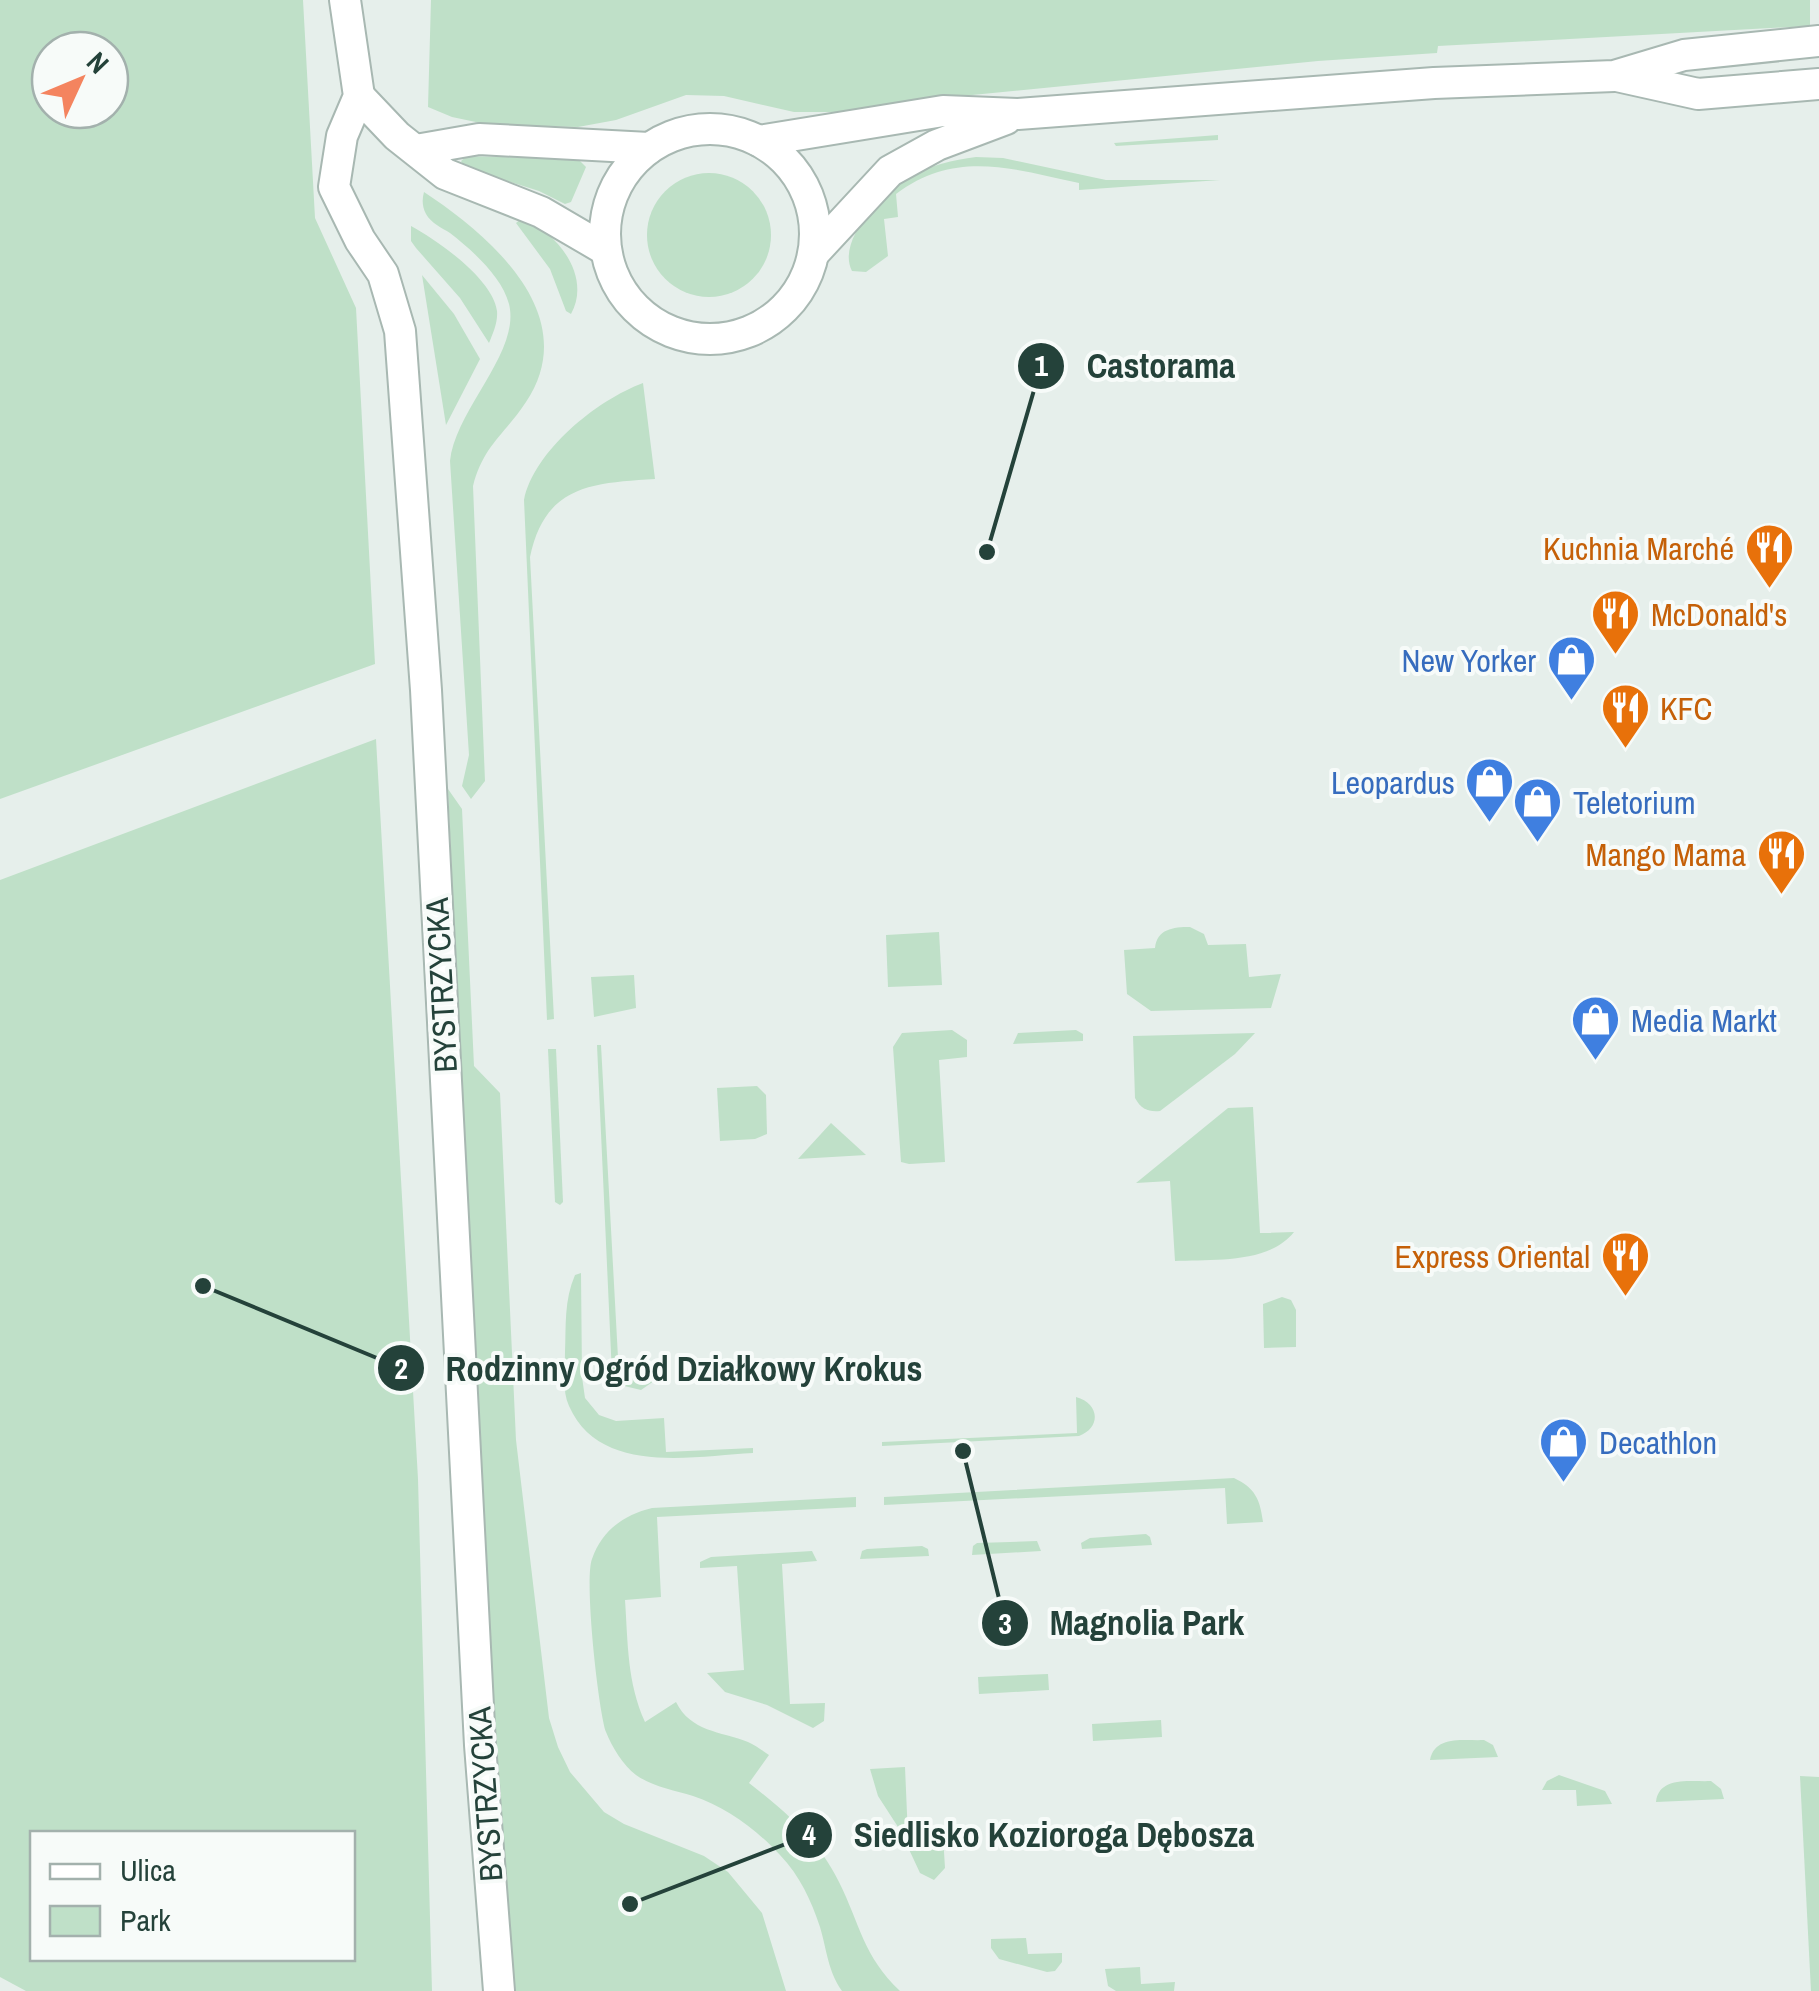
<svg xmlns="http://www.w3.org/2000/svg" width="1819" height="1991" viewBox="0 0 1819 1991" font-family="'Archivo Narrow',sans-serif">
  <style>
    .green { fill: #bfe0c8; fill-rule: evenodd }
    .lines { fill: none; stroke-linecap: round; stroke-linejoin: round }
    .street-casing { stroke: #a8b8b2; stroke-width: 34 }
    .street { stroke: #fff; stroke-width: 30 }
    .labels { text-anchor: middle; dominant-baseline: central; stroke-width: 8; stroke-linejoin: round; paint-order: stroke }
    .food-label { font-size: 32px; fill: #c56008; stroke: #f7fbf9; text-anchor: end }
    .shop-label { font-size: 32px; fill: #366cbe; stroke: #f7fbf9; text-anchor: start }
    .street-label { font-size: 32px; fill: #24423a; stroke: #f7fbf9 }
    .leader { fill: none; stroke: #24423a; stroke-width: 4 }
    .callout-dot { fill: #24423a; stroke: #f7fbf9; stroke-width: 4 }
    .mark-label { font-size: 30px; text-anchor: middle; font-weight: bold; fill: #fff }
    .callout-label { font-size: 35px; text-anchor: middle; font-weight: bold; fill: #24423a; stroke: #f7fbf9; stroke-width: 8; stroke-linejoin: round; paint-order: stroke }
  </style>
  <rect width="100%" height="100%" fill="#e6efeb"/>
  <g class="green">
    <path d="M0 0H303L315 218 356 308 375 664 0 799ZM110 50V110H50V50Z"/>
    <polygon points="431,0 1810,0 1810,26 1438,46 1437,53 1318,61 952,97 846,112 794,112 724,96 686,95 616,120 578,127 490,125 452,117 428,107"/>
    <polygon points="1218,135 1218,140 1116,146 1114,143"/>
    <polygon points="467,156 578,159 586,167 571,202 565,204 539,191 465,168 461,161"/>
    <path d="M976 157 1003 158 1106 180H1220L1079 190V183C1012 169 956 149 896 194L898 217 884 219 888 256 866 272 852 271C836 241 883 191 909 177 930 165 953 160 976 157Z"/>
    <circle cx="709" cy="235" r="62"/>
    <path d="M424 192C489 235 584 315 526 402 505 434 483 446 473 486L485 781 471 799 462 786 469 755 450 461C455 410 521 352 509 304 502 277 472 250 450 233 442 228 431 223 426 214 422 207 422 199 424 192Z"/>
    <path d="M521 219C557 231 592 276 571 314L566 311 550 269 516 223Z"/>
    <path d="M411 226C437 240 493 279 497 311 498 322 493 333 489 343L460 298 416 248 411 241Z"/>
    <polygon points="422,275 454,314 480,359 446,425"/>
    <path d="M643 383 655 479C592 483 545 485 530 557L554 1019 547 1020 524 500C534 451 597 400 643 383Z"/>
    <path d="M376 739 418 1479 432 1991H26L0 1977V880ZM32 1834H352V1958H32Z"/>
    <polygon points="448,789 462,809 474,1066 500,1093 516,1440 549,1718 558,1747 570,1772 604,1812 624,1824 704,1856 728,1872 762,1913 786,1991 507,1991 480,1501"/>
    <path d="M1190 927 1204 934 1208 945 1246 944 1249 977 1281 974 1271 1008 1151 1011 1127 994 1124 950 1155 948C1157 929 1173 927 1190 927Z"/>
    <polygon points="939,932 942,985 888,987 886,935"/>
    <polygon points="634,975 636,1008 594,1017 591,977"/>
    <polygon points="952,1030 967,1040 967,1057 939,1060 945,1162 909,1164 901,1162 893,1047 902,1033"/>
    <polygon points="1076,1030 1083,1034 1083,1041 1013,1044 1018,1033"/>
    <path d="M1255 1033 1235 1054 1160 1111C1148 1112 1141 1109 1135 1098L1133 1036Z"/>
    <polygon points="597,1045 601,1045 619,1376 656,1375 654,1381 641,1390 620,1385 612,1375"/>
    <polygon points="548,1049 556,1049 563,1202 560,1205 555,1202"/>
    <polygon points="757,1086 766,1095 767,1134 755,1139 720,1141 717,1088"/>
    <path d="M1253 1107 1260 1233 1294 1232C1269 1264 1212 1259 1175 1261L1170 1181 1136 1183 1228 1108Z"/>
    <polygon points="831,1123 866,1155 798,1159"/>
    <path d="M581 1273 582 1377 585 1398 599 1415 616 1421 664 1418 666 1452 753 1448V1453C693 1456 600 1476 569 1406 562 1391 565 1369 565 1352 566 1326 564 1300 575 1275Z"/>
    <polygon points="1282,1297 1291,1300 1296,1310 1296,1347 1264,1348 1263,1304"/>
    <path d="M1076 1397C1099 1403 1102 1427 1079 1436L882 1446V1442L1077 1433Z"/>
    <path d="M1234 1478C1255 1488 1260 1499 1263 1522L1227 1524 1225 1488 884 1505V1497Z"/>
    <path d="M856 1497V1507L657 1517 661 1597 625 1600C628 1643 627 1682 645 1722L676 1702C691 1732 720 1731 748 1742 755 1745 763 1751 769 1755L749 1783C786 1812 817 1838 839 1882 860 1924 863 1956 900 1991H842C828 1971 827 1951 820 1927 811 1900 800 1876 780 1855 757 1830 726 1807 693 1796 674 1790 653 1787 636 1775 623 1765 612 1747 606 1732 598 1708 584 1579 592 1559 602 1530 624 1515 652 1508Z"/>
    <polygon points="1146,1534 1150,1537 1152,1545 1082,1549 1081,1543 1090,1538"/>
    <polygon points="1037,1541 1041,1551 972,1555 973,1546 977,1543"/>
    <polygon points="922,1546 928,1549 929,1556 860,1559 862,1551 867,1549"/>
    <polygon points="812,1551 817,1561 782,1564 790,1704 825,1703 824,1721 813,1728 767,1705 725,1692 707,1673 744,1670 737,1566 700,1568 700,1562 711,1557"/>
    <polygon points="1048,1674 1049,1690 979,1694 978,1677"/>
    <polygon points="1161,1720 1162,1737 1093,1741 1092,1724"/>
    <path d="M1484 1740 1493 1745 1498 1757 1430 1760C1435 1735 1463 1741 1484 1740Z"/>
    <polygon points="905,1767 908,1837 943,1836 945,1868 934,1880 920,1873 900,1830 878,1796 870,1769"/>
    <polygon points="1559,1775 1605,1791 1612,1804 1577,1806 1576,1790 1542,1790 1547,1781"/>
    <polygon points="1800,1776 1819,1777 1819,1991 1811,1991"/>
    <path d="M1711 1781 1721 1789 1724 1799 1656 1802C1659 1776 1690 1782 1711 1781Z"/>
    <polygon points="1026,1938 1028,1954 1062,1953 1062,1962 1055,1971 1047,1972 999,1959 991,1948 991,1939"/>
    <polygon points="1140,1967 1141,1984 1175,1982 1174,1991 1116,1991 1108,1986 1105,1969"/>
  </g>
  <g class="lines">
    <defs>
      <g id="street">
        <polyline points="345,0 359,96 342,136 334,187 360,240 383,274 400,331 426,690 480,1745 499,1991"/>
        <polyline points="1617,76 1698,94 1819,84"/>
        <polyline points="359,96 397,136 445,174 541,212 606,250"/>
        <circle cx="710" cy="234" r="105"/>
        <polyline points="759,141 943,111 1018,114 1434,83 1614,76 1684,55 1819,41"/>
        <polyline points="416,150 479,139 649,148"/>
        <polyline points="814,253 890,171 937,145 1006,119"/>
      </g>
    </defs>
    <use href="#street" class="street-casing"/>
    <use href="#street" class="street"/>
  </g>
  <defs>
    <symbol id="restaurant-pin" viewBox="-11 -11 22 30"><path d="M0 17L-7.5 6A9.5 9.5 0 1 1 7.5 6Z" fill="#e8710a" stroke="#f7fbf9"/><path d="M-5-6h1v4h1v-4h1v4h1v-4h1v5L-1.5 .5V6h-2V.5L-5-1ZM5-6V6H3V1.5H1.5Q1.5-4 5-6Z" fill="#fff"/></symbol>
    <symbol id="shop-pin" viewBox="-11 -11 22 30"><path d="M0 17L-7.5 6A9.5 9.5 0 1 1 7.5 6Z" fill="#3f7fe0" stroke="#f7fbf9"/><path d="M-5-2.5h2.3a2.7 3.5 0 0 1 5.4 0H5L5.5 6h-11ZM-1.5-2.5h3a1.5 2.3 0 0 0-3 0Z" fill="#fff"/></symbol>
  </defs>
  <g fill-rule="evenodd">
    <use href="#restaurant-pin" x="1742" y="520" width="55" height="75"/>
    <use href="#restaurant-pin" x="1588" y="586" width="55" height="75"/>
    <use href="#shop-pin" x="1544" y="632" width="55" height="75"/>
    <use href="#restaurant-pin" x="1598" y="680" width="55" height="75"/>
    <use href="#shop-pin" x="1462" y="754" width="55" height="75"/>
    <use href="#shop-pin" x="1510" y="774" width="55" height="75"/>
    <use href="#restaurant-pin" x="1754" y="826" width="55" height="75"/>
    <use href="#shop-pin" x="1568" y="992" width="55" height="75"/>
    <use href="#restaurant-pin" x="1598" y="1228" width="55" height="75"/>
    <use href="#shop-pin" x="1536" y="1414" width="55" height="75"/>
  </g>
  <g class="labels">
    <g class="food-label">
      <text x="1734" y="548">Kuchnia Marché</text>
      <text x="1651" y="614" text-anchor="start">McDonald's</text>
      <text x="1660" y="708" text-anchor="start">KFC</text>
      <text x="1746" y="854">Mango Mama</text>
      <text x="1590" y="1256">Express Oriental</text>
    </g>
    <g class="shop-label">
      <text x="1536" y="660" text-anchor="end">New Yorker</text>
      <text x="1455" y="782" text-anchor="end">Leopardus</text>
      <text x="1573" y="802">Teletorium</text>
      <text x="1631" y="1020">Media Markt</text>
      <text x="1599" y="1442">Decathlon</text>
    </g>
    <g class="street-label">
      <text transform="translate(441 985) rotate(-93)">BYSTRZYCKA</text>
      <text transform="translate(485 1794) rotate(-94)">BYSTRZYCKA</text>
    </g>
  </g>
  <path class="leader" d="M987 552L1041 366M203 1286L401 1368M963 1451L1005 1623M630 1904L809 1835"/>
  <g class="callout-dot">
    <circle cx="987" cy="552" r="10"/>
    <circle cx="203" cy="1286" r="10"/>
    <circle cx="963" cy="1451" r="10"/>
    <circle cx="630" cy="1904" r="10"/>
    <circle cx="1041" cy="366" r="25"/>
    <circle cx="401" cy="1368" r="25"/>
    <circle cx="1005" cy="1623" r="25"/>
    <circle cx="809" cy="1835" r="25"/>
  </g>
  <g class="mark-label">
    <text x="1041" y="376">1</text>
    <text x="401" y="1379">2</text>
    <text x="1005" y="1634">3</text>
    <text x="809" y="1845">4</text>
  </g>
  <g class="callout-label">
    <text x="1161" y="378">Castorama</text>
    <text x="684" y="1381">Rodzinny Ogród Działkowy Krokus</text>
    <text x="1147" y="1635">Magnolia Park</text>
    <text x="1054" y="1847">Siedlisko Kozioroga Dębosza</text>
  </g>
  <rect x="30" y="1831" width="325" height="130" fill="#f7fbf9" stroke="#a3b1ad" stroke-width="2.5"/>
  <rect x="50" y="1864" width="50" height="15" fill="#ffffff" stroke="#a3b1ad" stroke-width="2.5"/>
  <text x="120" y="1881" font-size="30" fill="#24423a">Ulica</text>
  <rect x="50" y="1906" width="50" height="30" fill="#bfe0c8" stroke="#a3b1ad" stroke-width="2.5"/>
  <text x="120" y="1931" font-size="30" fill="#24423a">Park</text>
  <g transform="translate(80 80) rotate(46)"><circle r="48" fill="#f7fbf9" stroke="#a3b1ad" stroke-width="2.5"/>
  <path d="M0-8L18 38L0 25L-18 38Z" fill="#f4845f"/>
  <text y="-15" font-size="28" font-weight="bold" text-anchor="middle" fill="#24423a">N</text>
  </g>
</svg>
